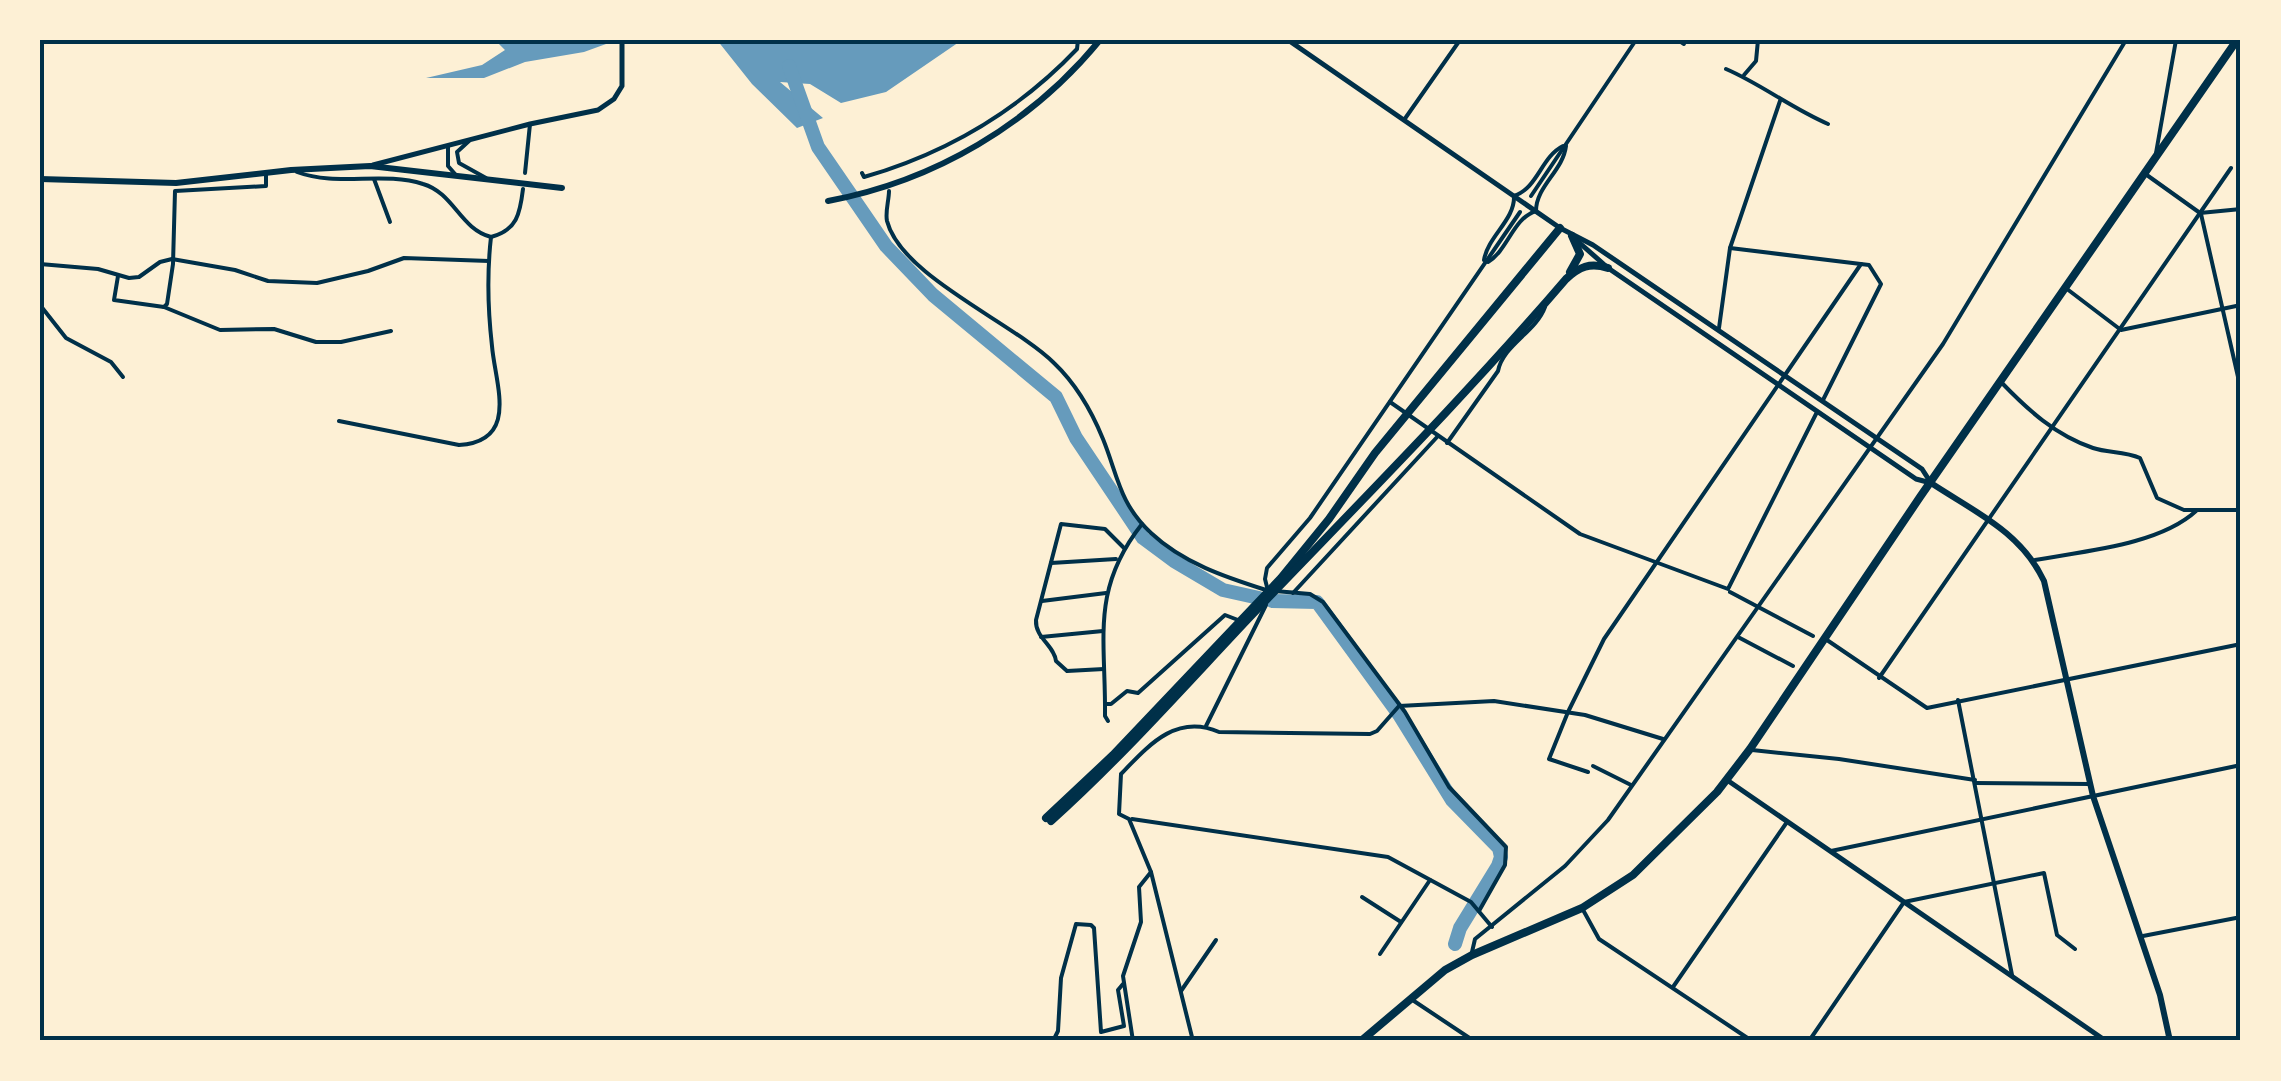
<svg xmlns="http://www.w3.org/2000/svg" width="2281" height="1081" viewBox="0 0 2281 1081" font-family="'Noto Serif',serif">
  <style>
    .water { fill: #669bbc }
    .lines { fill: none; stroke-linecap: round; stroke-linejoin: round }
    .river { stroke: #669bbc; stroke-width: 14 }
    .minor { stroke: #003049; stroke-width: 4 }
    .tertiary { stroke: #003049; stroke-width: 5 }
    .secondary { stroke: #003049; stroke-width: 6 }
    .primary { stroke: #003049; stroke-width: 6 }
    .trunk { stroke: #003049; stroke-width: 8 }
    .neatline { fill: none; stroke: #003049; stroke-width: 4 }
  </style>
  <rect width="100%" height="100%" fill="#fdf0d5"/>
  <g class="water">
    <polygon points="495,40 617,40 584,52 525,62 484,78 426,78 482,65 505,50"/>
    <polygon points="717,40 962,40 886,92 841,103 810,84 780,82 823,118 797,128 752,84"/>
  </g>
  <g class="lines">
    <g class="river">
      <polyline points="789,66 818,147 886,246 933,295 1056,397 1076,438 1143,538 1174,561 1223,590 1259,598"/>
      <polyline points="1272,601 1317,602 1400,716 1452,800 1499,848 1501,857 1498,866 1460,928 1455,944"/>
    </g>
    <g class="minor">
      <polyline points="1678,40 1684,44"/>
      <path d="M1726 69C1761 84 1791 108 1828 124"/>
      <polyline points="1744,75 1756,61 1758,40"/>
      <polyline points="1404,120 1460,40"/>
      <polyline points="469,141 457,152 459,163 486,178"/>
      <polyline points="448,147 448,166 455,174"/>
      <polyline points="2156,153 2176,40"/>
      <path d="M297 172C337 187 383 171 423 184 454 193 460 229 491 237 517 230 520 214 523 189"/>
      <polyline points="525,173 530,124"/>
      <path d="M862 173 864 177C947 153 1017 112 1077 49L1078 40"/>
      <polyline points="2144,173 2200,213 2241,209"/>
      <polyline points="374,179 390,222"/>
      <path d="M889 191C889 200 885 212 887 221 901 276 1014 323 1054 363 1075 383 1092 412 1103 439 1118 476 1119 503 1151 533 1183 563 1225 577 1266 590"/>
      <polyline points="1531,196 1636,40"/>
      <polyline points="2201,214 2241,390"/>
      <polyline points="1730,248 1869,265 1881,284 1823,400"/>
      <path d="M1484 260C1488 236 1515 220 1514 196 1538 188 1541 157 1563 146"/>
      <path d="M1488 262C1508 250 1513 218 1536 211 1536 186 1563 171 1566 146"/>
      <polyline points="40,264 98,269 129,278 139,277 160,262 172,259 235,270 268,281 317,283 368,271 404,258 489,261"/>
      <polyline points="118,276 114,300 164,307 220,330 274,329 316,342 341,342 391,331"/>
      <polyline points="2067,289 2121,330 2241,305"/>
      <polyline points="40,305 66,338 111,362 123,377"/>
      <polyline points="164,307 167,304 173,264 175,191 266,186 266,174"/>
      <polyline points="1719,328 1730,248 1780,101"/>
      <path d="M2001 382C2028 410 2055 435 2093 448 2108 453 2125 451 2140 458L2157 498 2184 510H2241"/>
      <polyline points="1390,402 1580,534 1728,589 1817,412"/>
      <path d="M339 421 459 445C520 441 495 384 492 346 488 311 487 272 491 237"/>
      <path d="M1447 443 1498 371C1503 345 1536 332 1545 307"/>
      <path d="M2035 560C2084 551 2159 545 2196 511"/>
      <polyline points="1051,563 1116,559"/>
      <polyline points="1268,591 1265,579 1267,568 1310,518 1520,212"/>
      <polyline points="1275,591 1310,594 1323,602 1405,712 1449,787 1506,847 1505,865 1479,911"/>
      <polyline points="1730,592 1813,636"/>
      <polyline points="1293,593 1438,436"/>
      <polyline points="1042,601 1106,593"/>
      <polyline points="1041,637 1103,631"/>
      <polyline points="1738,637 1793,666"/>
      <polyline points="1824,638 1927,708 2241,644"/>
      <path d="M1104 669 1067 671 1056 661C1054 645 1035 638 1036 620L1061 524 1105 529 1124 548"/>
      <polyline points="1879,678 2231,168"/>
      <polyline points="1958,700 2012,975"/>
      <polyline points="1105,704 1111,704 1127,691 1138,693 1225,615 1238,620"/>
      <path d="M1108 721 1105 716C1106 639 1090 590 1142 524"/>
      <polyline points="1206,726 1266,605"/>
      <polyline points="1752,750 1839,759 1975,780"/>
      <polyline points="1593,766 1631,785"/>
      <polyline points="1588,772 1549,759 1568,712 1604,639 1861,264"/>
      <polyline points="1975,783 2090,784"/>
      <polyline points="1132,819 1388,857 1471,902 1492,927"/>
      <polyline points="1831,851 2241,765"/>
      <polyline points="1362,897 1401,922"/>
      <polyline points="1582,908 1599,939 1752,1041"/>
      <polyline points="2143,936 2241,917"/>
      <polyline points="1472,952 1475,939 1565,866 1608,820 1943,344 2126,40"/>
      <polyline points="1380,954 1430,880"/>
      <polyline points="1673,987 1787,822"/>
      <polyline points="1181,991 1216,940"/>
      <polyline points="1411,999 1474,1041"/>
      <polyline points="1053,1041 1058,1031 1061,978 1076,924 1091,925 1094,928 1101,1032 1124,1026 1118,990 1123,984"/>
      <polyline points="1133,1041 1123,976 1141,922 1139,887 1151,872"/>
      <path d="M1193 1041 1151 872 1129 819 1119 814 1121 774C1148 746 1176 713 1219 732L1370 734 1377 731 1399 706 1494 701 1585 715 1663 739"/>
      <polyline points="1809,1041 1904,902 2044,873 2057,935 2075,949"/>
    </g>
    <g class="tertiary">
      <polyline points="1288,40 1560,228 1593,245 1922,469 1931,483"/>
      <polyline points="373,165 530,124 598,110 614,99 622,86 622,40"/>
      <polyline points="1574,238 1608,268 1916,479 1931,483"/>
      <polyline points="1727,780 2106,1041"/>
    </g>
    <g class="secondary">
      <polyline points="40,179 176,183 291,170 370,166 562,188"/>
      <path d="M828 201C935 181 1031 124 1100 40"/>
    </g>
    <path class="primary" d="M1931 483C1975 512 2021 532 2044 581L2093 796 2160 995 2170 1041"/>
    <g class="trunk">
      <polyline points="1570,272 1580,254 1572,236"/>
      <polyline points="1046,818 1113,755 1281,578 1329,519 1375,453 1560,228"/>
      <path d="M1051 821C1121 758 1183 688 1248 619 1355 507 1465 397 1566 279 1579 267 1590 262 1608 268"/>
      <polyline points="1361,1041 1445,970 1472,955 1582,908 1633,875 1717,792 1750,749 1920,497 2237,40"/>
    </g>
  </g>
  <rect width="2281" height="1081" fill="none" stroke="#fdf0d5" stroke-width="85"/>
  <rect x="42" y="42" width="2196" height="996" class="neatline"/>
</svg>
